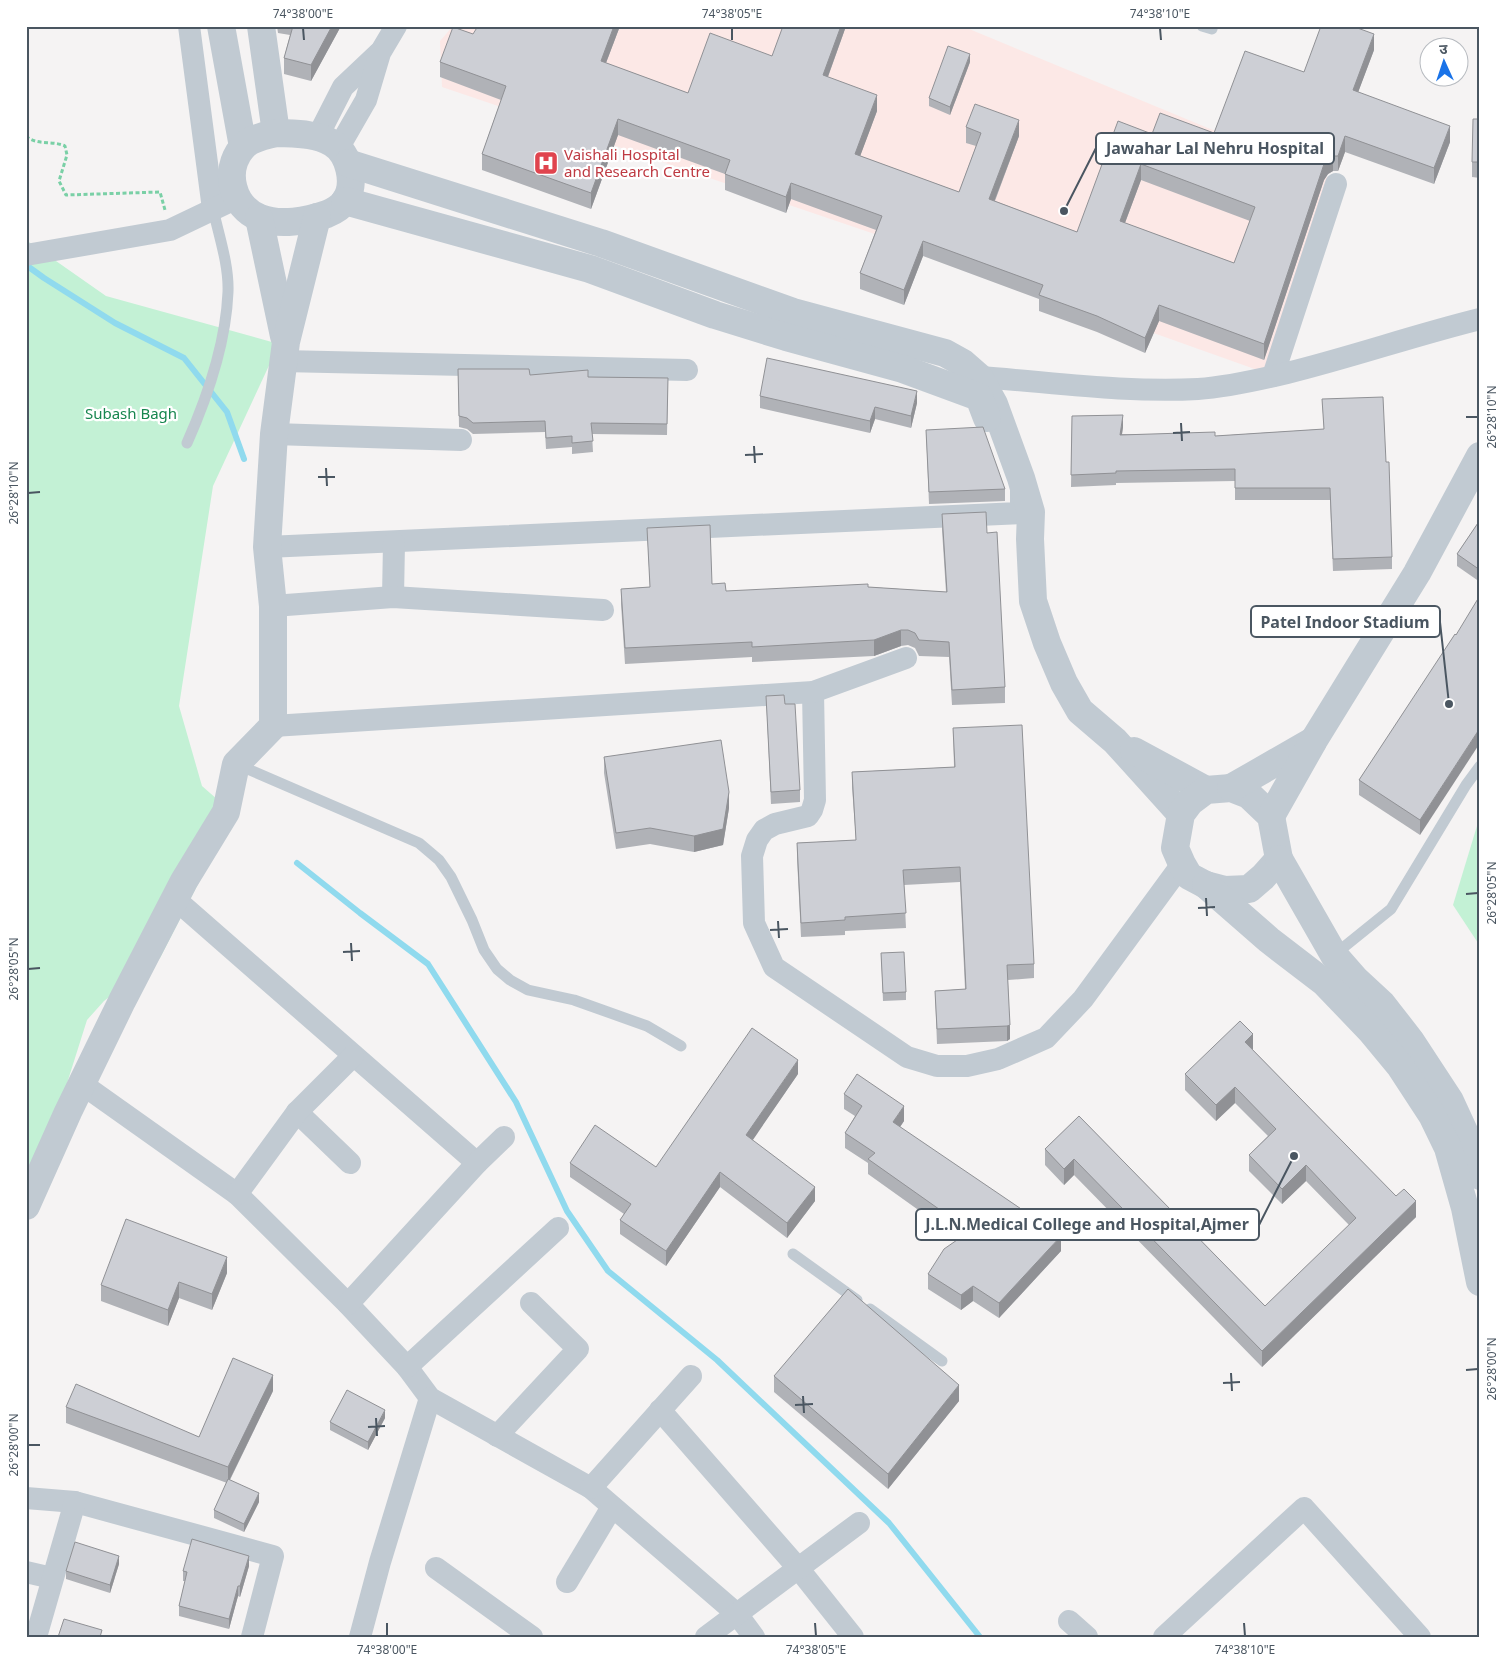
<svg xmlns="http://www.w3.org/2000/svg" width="1506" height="1663" viewBox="0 0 1506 1663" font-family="'Noto Sans','Noto Sans Devanagari',sans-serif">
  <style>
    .medical { fill: #fce8e6 }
    .green { fill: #c3f1d5 }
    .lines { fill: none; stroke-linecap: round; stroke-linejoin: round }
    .stream { stroke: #90daee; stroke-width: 6 }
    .path { stroke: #7ad0a6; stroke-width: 3; stroke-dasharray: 4 2.5; stroke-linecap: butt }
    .service { stroke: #c1cad2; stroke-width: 11 }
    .minor { stroke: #c1cad2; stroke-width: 22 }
    .tertiary { stroke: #c1cad2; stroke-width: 28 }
    .wall { fill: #b0b2b7; fill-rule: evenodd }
    .shaded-wall { fill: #909195 }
    .building { fill: #cdcfd5; stroke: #909195; fill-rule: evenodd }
    .ticks { fill: none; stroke: #4a5661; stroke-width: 2 }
    .labels { text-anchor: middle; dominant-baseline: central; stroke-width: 4.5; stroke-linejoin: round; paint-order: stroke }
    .health-label { font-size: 15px; fill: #be3a42; stroke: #fff; text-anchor: start }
    .park-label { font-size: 15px; fill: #17864f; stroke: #fff }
    .leader { fill: none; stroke: #4a5661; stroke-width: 2 }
    .callout-dot { fill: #4a5661; stroke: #fff; stroke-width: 2 }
    .callout { fill: #fff; stroke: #4a5661; stroke-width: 2 }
    .callout-label { font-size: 16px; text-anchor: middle; font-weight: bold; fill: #4a5661 }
    .neatline { fill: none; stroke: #4a5661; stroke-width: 2 }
    .ticks-label { font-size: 12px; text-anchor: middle; fill: #4a5661 }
  </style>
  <rect width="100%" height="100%" fill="#f5f3f3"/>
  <polygon class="medical" points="453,26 962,26 1331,179 1263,372 904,244 442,87 440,41"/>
  <g class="green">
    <polygon points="26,240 106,296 279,344 213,486 179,706 202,786 234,814 160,958 104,1001 87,1020 26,1213"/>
    <polygon points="1480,816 1480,946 1453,905"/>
  </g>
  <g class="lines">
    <g class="stream">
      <polyline points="26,265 44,278 115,323 184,358 227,412 244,459"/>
      <polyline points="297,863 360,913 428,964 516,1102 567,1211 608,1271 717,1360 889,1523 980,1637"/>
    </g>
    <path class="path" d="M26 136C37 146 52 140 65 146L67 155 59 181 66 195 160 192 165 210"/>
    <g class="service">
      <polyline points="1202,26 1212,29"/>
      <path d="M187 443C207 398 226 342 228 292 229 265 219 236 213 209"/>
      <polyline points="236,764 419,843 439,860 451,877 472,920 484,950 497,969 510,980 528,990 574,1000 647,1026 681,1046"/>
      <polyline points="1334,955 1391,909 1466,785 1480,766"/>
      <polyline points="793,1254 857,1300"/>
      <polyline points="870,1309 942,1361"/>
    </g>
    <g class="minor">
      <polyline points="189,26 213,209"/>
      <polyline points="318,136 343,87 379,53"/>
      <polyline points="339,147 366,100 380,53 396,26"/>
      <polyline points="26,255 170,230 237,198"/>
      <polyline points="282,361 687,370"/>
      <polyline points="1273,376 1336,184"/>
      <path d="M979 377C1051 382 1125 393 1198 389 1227 387 1258 380 1287 373 1352 357 1415 335 1480 319"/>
      <polyline points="274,434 461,440"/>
      <polyline points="267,547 1021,513 1021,487"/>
      <polyline points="393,597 394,543"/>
      <polyline points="273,606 393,597 603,610"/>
      <polyline points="813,692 815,800 812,810 808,816 775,824 764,830 757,840 752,856 754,923 774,967 907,1057 937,1066 967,1066 998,1059 1046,1038 1083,999 1182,864"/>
      <polyline points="273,726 813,692 906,658"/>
      <polyline points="175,899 477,1163"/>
      <polyline points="82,1084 237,1194 348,1304 407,1367 430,1398 591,1488 737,1614 754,1637"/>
      <polyline points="297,1112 350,1163"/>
      <polyline points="237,1194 297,1112 353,1056"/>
      <polyline points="348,1304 477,1163 504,1137"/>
      <polyline points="407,1367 558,1228"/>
      <polyline points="660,1410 798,1568 853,1637"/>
      <polyline points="497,1436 578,1349 531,1303"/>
      <polyline points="591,1488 691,1376"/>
      <polyline points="26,1498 75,1502 273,1556 252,1637"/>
      <polyline points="436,1568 532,1637"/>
      <polyline points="26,1572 52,1578"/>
      <polyline points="567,1582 612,1507"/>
      <polyline points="1069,1621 1087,1637"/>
      <polyline points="36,1637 75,1502"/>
      <polyline points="360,1637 380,1562 430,1398"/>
      <polyline points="706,1637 859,1523"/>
      <polyline points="1164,1637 1304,1508 1420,1637"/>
    </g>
    <g class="tertiary">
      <polyline points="221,26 243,147"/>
      <polyline points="261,26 276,133"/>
      <path d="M276 133C296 134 315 133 332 143 349 153 357 184 345 201 341 207 334 211 327 214 307 221 280 226 260 218 232 207 223 171 242 148 250 138 265 136 276 133Z"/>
      <polyline points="348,163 601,243 793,312 945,353 963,363 979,377 994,404 1021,478 1031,512 1030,539 1033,601 1047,643 1064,683 1080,711 1115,741 1181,814"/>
      <polyline points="345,201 590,269 715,315 786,337 903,369 979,397 987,418"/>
      <polyline points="259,218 284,336"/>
      <polyline points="1134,751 1206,790"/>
      <polygon points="1231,788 1249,795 1271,816 1279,859 1263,877 1249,889 1225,890 1206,885 1189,876 1182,864 1175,848 1181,814 1190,802 1206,790"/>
      <polyline points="1231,788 1313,741"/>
      <polyline points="1271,816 1314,740 1417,573 1480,456"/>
      <polyline points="1279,859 1334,955 1355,979 1382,1004 1410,1040 1450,1101 1474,1153 1480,1176"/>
      <polyline points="1206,885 1269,940 1325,983 1371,1031 1400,1066 1432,1115 1448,1148 1465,1208 1480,1282"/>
      <polyline points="26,1206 68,1112 122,1001 184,881 226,812 236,764 273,726 273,606 267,547 274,434 286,342 317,217"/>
    </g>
  </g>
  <g class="wall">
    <polygon points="277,26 341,26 311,81 284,74 284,58 290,35 278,33"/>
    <path d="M620 26 606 63 688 93 772 56 845 26V29L828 77 877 111 860 156 959 192 976 146 966 143V127L1019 136 995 201 1077 232 1152 134 1214 133 1304 72 1374 50 1358 92 1450 142 1434 184 1345 152 1338 171H1333L1328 174 1324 180 1264 360 1159 321 1145 353 1097 332 1039 311V299L923 256 904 305 860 289V273L876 230 791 199 786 213 725 190V174L618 135 591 209 482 170V154L501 100 440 77V62L473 34ZM1141 180 1250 221 1234 263 1125 223Z"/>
    <polygon points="970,62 950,115 929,106 929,98"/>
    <polygon points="1480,119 1480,178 1472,177 1472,162"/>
    <polygon points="458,369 530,375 588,377 668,378 667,435 592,434 593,452 572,454 572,447 546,449 545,432 473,434 467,429 459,427"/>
    <polygon points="760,396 917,403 911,428 875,419 870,433 760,408"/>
    <polygon points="1322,399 1392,557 1392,569 1333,571 1330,500 1235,500 1235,481 1116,483 1116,485 1071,487 1072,416 1123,427 1122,434 1215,436 1324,429"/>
    <polygon points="926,430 1005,489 1005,501 929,504"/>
    <polygon points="942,514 987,533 1005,687 1005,703 952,705 949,657 919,656 915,648 908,645 901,646 874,656 752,662 752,657 625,664 621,604 621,589 650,587 647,528 712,584 726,591 868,587 946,592 942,530"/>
    <polygon points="1480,520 1480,582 1457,566 1457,554"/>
    <polygon points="1456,635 1420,835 1359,795 1359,780"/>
    <polygon points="766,696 785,704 800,790 800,802 771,804"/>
    <polygon points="953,728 1034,964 1034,978 1008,980 1010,1039 1007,1041 937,1044 935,991 965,989 960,882 904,885 906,928 845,931 845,935 801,937 797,858 797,843 856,840 852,787 852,772 954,767"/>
    <polygon points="604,757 729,808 723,845 694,852 650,844 616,849 604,773"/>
    <polygon points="881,953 906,992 906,1000 883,1001"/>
    <polygon points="1253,1050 1416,1217 1262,1367 1074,1175 1064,1185 1045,1165 1045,1149 1079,1116 1265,1306 1349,1225 1306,1181 1282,1204 1249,1171 1249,1155 1268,1136 1235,1103 1216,1121 1185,1090 1185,1074"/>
    <polygon points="798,1074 752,1140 815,1201 787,1238 720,1187 666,1266 620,1234 620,1220 624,1214 570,1177 570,1163 656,1167"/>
    <polygon points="844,1094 904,1121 900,1127 1061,1251 999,1318 973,1301 961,1310 928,1289 928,1274 959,1239 868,1174 868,1163 845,1148 845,1133 855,1116 844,1109"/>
    <polygon points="227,1273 212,1310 179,1298 168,1326 101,1301 101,1285"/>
    <polygon points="774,1376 959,1401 888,1489 774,1392"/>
    <polygon points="273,1391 230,1480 259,1502 244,1532 214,1518 214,1510 227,1483 66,1423 66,1407 199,1437"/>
    <polygon points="385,1418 368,1450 330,1430 330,1422"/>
    <polygon points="119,1564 110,1593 66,1579 66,1571"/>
    <polygon points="249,1566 240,1597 238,1596 229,1629 179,1616 179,1606 185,1581 183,1581 183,1571"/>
  </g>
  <g class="shaded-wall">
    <polygon points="332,26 341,26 311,81 311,65"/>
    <polygon points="614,26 620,26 601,76 601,61"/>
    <polygon points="841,26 845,26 845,29 823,90 823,75"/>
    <polygon points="1374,34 1374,50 1353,106 1353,90"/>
    <polygon points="970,54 970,62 950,115 950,107"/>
    <polygon points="877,95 877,111 855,170 855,154"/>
    <polygon points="618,119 618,135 591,209 591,193"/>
    <polygon points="1019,120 1019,136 989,215 989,199"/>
    <polygon points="1450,126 1450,142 1434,184 1434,168"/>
    <polygon points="1345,136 1345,152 1338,171 1338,156"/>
    <polygon points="1333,156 1333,171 1328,174 1324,180 1264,360 1264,344 1324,164 1328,158"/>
    <polygon points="1141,164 1141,180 1120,236 1120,221"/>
    <polygon points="791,183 791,199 786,213 786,197"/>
    <polygon points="923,241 923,256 904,305 904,290"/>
    <polygon points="1159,305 1159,321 1145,353 1145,338"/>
    <polygon points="917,391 917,403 911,428 911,416"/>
    <polygon points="875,407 875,419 870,433 870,421"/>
    <polygon points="1123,415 1123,427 1120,447 1120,435"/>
    <polygon points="901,630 901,646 874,656 874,640"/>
    <polygon points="1480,728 1480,743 1420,835 1420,820"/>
    <polygon points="729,792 729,808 723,845 694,852 694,836"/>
    <polygon points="1010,1025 1010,1039 1007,1041 1007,1026"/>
    <polygon points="1253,1034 1253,1050 1245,1042"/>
    <polygon points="798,1060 798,1074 746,1150 746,1135"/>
    <polygon points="1235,1087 1235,1103 1216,1121 1216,1105"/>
    <polygon points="904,1106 904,1121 893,1137 893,1122"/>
    <polygon points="1074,1159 1074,1175 1064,1185 1064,1169"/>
    <polygon points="1306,1165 1306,1181 1282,1204 1282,1189"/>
    <polygon points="720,1172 720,1187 666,1266 666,1251"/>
    <polygon points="815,1187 815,1201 787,1238 787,1223"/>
    <polygon points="1416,1201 1416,1217 1262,1367 1262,1351"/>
    <polygon points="1061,1236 1061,1251 999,1318 999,1303"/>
    <polygon points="227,1257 227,1273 212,1310 212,1294"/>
    <polygon points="179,1282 179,1298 168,1326 168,1310"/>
    <polygon points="973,1286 973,1301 961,1310 961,1295"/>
    <polygon points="273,1375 273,1391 228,1483 228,1467"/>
    <polygon points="959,1385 959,1401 888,1489 888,1474"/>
    <polygon points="385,1410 385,1418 368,1450 368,1442"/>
    <polygon points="259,1493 259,1502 244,1532 244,1524"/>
    <polygon points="119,1556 119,1564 110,1593 110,1585"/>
    <polygon points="249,1556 249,1566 240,1597 240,1586"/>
    <polygon points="238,1586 238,1596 229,1629 229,1619"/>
  </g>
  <g class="building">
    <polygon points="293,26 332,26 311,65 284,58"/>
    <path d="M478 26H614L601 61 688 93 710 33 772 56 783 26H841L823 75 877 95 855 154 959 192 981 133 966 127 975 104 1019 120 989 199 1077 232 1118 121 1152 134 1160 113 1214 133 1245 51 1304 72 1321 26H1352L1374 34 1353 90 1450 126 1434 168 1345 136 1338 156H1333L1328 158 1324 164 1264 344 1159 305 1145 338 1097 316 1039 295 1043 285 923 241 904 290 860 273 882 216 791 183 786 197 725 174 730 160 618 119 591 193 482 154 506 86 440 62 453 27 473 34ZM1141 164 1255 207 1234 263 1120 221Z"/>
    <polygon points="948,46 970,54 950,107 929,98"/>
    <polygon points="1473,119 1480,119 1480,162 1472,162"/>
    <polygon points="767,358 917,391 911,416 875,407 870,421 760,396"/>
    <polygon points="458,369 529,369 530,375 588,370 588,377 668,378 667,424 591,423 593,441 572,443 572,436 546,438 545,421 473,423 467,418 459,416"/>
    <polygon points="1383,397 1386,462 1389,462 1392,557 1333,559 1330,488 1235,488 1235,469 1116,471 1116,473 1071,475 1072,416 1123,415 1120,435 1215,432 1215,436 1324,429 1322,399"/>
    <polygon points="983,427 1005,489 929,492 926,430"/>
    <polygon points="986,512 987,533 997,532 1005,687 952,690 949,642 919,640 915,633 908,630 901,630 874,640 752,647 752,642 625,648 621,589 650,587 647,528 710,525 712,584 725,583 726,591 868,584 868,587 947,592 942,514"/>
    <polygon points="1480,520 1480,570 1457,554"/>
    <polygon points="1479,597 1480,597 1480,728 1420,820 1359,780 1455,634 1456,635"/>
    <polygon points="784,695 785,704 795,704 800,790 771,792 766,696"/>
    <polygon points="1022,725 1034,964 1007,965 1010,1025 1007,1026 937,1029 935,991 966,989 960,867 903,870 906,913 845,917 845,920 801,923 797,843 856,840 852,772 955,767 953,728"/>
    <polygon points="721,740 729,792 723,829 694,836 650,828 616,833 604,757"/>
    <polygon points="904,952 906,992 883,993 881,953"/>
    <polygon points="1240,1021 1253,1034 1245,1042 1396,1196 1404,1189 1416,1201 1262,1351 1074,1159 1064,1169 1045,1149 1079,1116 1265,1306 1356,1218 1306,1165 1282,1189 1249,1155 1276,1129 1235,1087 1216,1105 1185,1074"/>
    <polygon points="752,1028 798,1060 746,1135 815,1187 787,1223 720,1172 666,1251 620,1220 631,1204 570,1163 595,1125 656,1167"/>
    <polygon points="857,1074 904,1106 893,1122 1061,1236 999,1303 973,1286 961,1295 928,1274 944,1249 970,1231 868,1159 875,1153 845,1133 862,1106 844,1094"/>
    <polygon points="126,1219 227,1257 212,1294 179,1282 168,1310 101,1285"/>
    <polygon points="848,1289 959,1385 888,1474 774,1376"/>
    <polygon points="233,1358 273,1375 228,1467 66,1407 76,1384 199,1437"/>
    <polygon points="347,1390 385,1410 368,1442 330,1422"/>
    <polygon points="228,1479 259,1493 244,1524 214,1510"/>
    <polygon points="192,1539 249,1556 240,1586 238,1586 229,1619 179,1606 187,1572 183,1571"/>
    <polygon points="75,1542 119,1556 110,1585 66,1571"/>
    <polygon points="64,1619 102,1630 100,1637 58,1637"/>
  </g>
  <path class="ticks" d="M303 28 304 40M732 28V40M1160 28 1161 40M1466 417H1478M1181 423 1182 441M1173 433 1190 432M754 446 755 463M745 455 763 454M326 468 327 486M318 477H335M28 493 40 492M1466 894 1478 893M1206 898 1207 916M1198 908 1215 907M778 921 779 938M770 930 788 929M351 943 352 961M343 952 360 951M28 969 40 968M1466 1370 1478 1369M1231 1373 1232 1391M1223 1383 1240 1382M803 1396 804 1413M795 1405 813 1404M376 1418 377 1436M368 1427 385 1426M28 1445H40M387 1623V1636M815 1623 816 1636M1244 1623 1245 1636"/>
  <defs>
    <symbol id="hospital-square" viewBox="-11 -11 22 22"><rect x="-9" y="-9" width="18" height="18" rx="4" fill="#e0444e" stroke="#fff"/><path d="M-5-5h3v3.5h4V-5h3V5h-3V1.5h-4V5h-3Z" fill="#fff"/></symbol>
  </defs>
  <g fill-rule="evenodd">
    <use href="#hospital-square" x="532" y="149" width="28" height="28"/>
  </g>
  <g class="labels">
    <g class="health-label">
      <text x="564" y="154">Vaishali Hospital<tspan x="564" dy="17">and Research Centre</tspan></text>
    </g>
    <g class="park-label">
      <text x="131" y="413">Subash Bagh</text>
    </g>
  </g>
  <path class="leader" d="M1064 211L1096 148M1449 704L1440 622M1294 1156L1259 1225"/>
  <g class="callout-dot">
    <circle cx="1064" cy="211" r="5"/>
    <circle cx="1449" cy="704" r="5"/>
    <circle cx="1294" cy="1156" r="5"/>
  </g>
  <g class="callout">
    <rect x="1096" y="133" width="238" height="31" rx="5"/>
    <rect x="1251" y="606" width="189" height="31" rx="5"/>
    <rect x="916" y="1209" width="343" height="31" rx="5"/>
  </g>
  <g class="callout-label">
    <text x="1215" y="154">Jawahar Lal Nehru Hospital</text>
    <text x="1345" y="628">Patel Indoor Stadium</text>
    <text x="1087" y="1230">J.L.N.Medical College and Hospital,Ajmer</text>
  </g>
  <rect width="1506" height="1663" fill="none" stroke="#ffffff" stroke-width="55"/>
  <g transform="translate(1444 62) rotate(357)"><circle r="24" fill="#ffffff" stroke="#b7bbc0"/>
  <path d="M0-4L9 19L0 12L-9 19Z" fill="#1a73e8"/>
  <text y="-8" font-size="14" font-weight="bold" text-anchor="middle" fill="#4a5661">उ</text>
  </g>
  <rect x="28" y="28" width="1450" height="1608" class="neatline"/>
  <g class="ticks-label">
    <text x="303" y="18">74°38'00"E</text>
    <text x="732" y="18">74°38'05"E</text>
    <text x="1160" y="18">74°38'10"E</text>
    <text transform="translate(1492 417) rotate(-90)" y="4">26°28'10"N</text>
    <text transform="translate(14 493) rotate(-90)" y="4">26°28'10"N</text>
    <text transform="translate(1492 893) rotate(-90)" y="4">26°28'05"N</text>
    <text transform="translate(14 969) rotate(-90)" y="4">26°28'05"N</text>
    <text transform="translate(1492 1369) rotate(-90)" y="4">26°28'00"N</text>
    <text transform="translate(14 1445) rotate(-90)" y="4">26°28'00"N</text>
    <text x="387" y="1654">74°38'00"E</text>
    <text x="816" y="1654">74°38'05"E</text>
    <text x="1245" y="1654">74°38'10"E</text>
  </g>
</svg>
